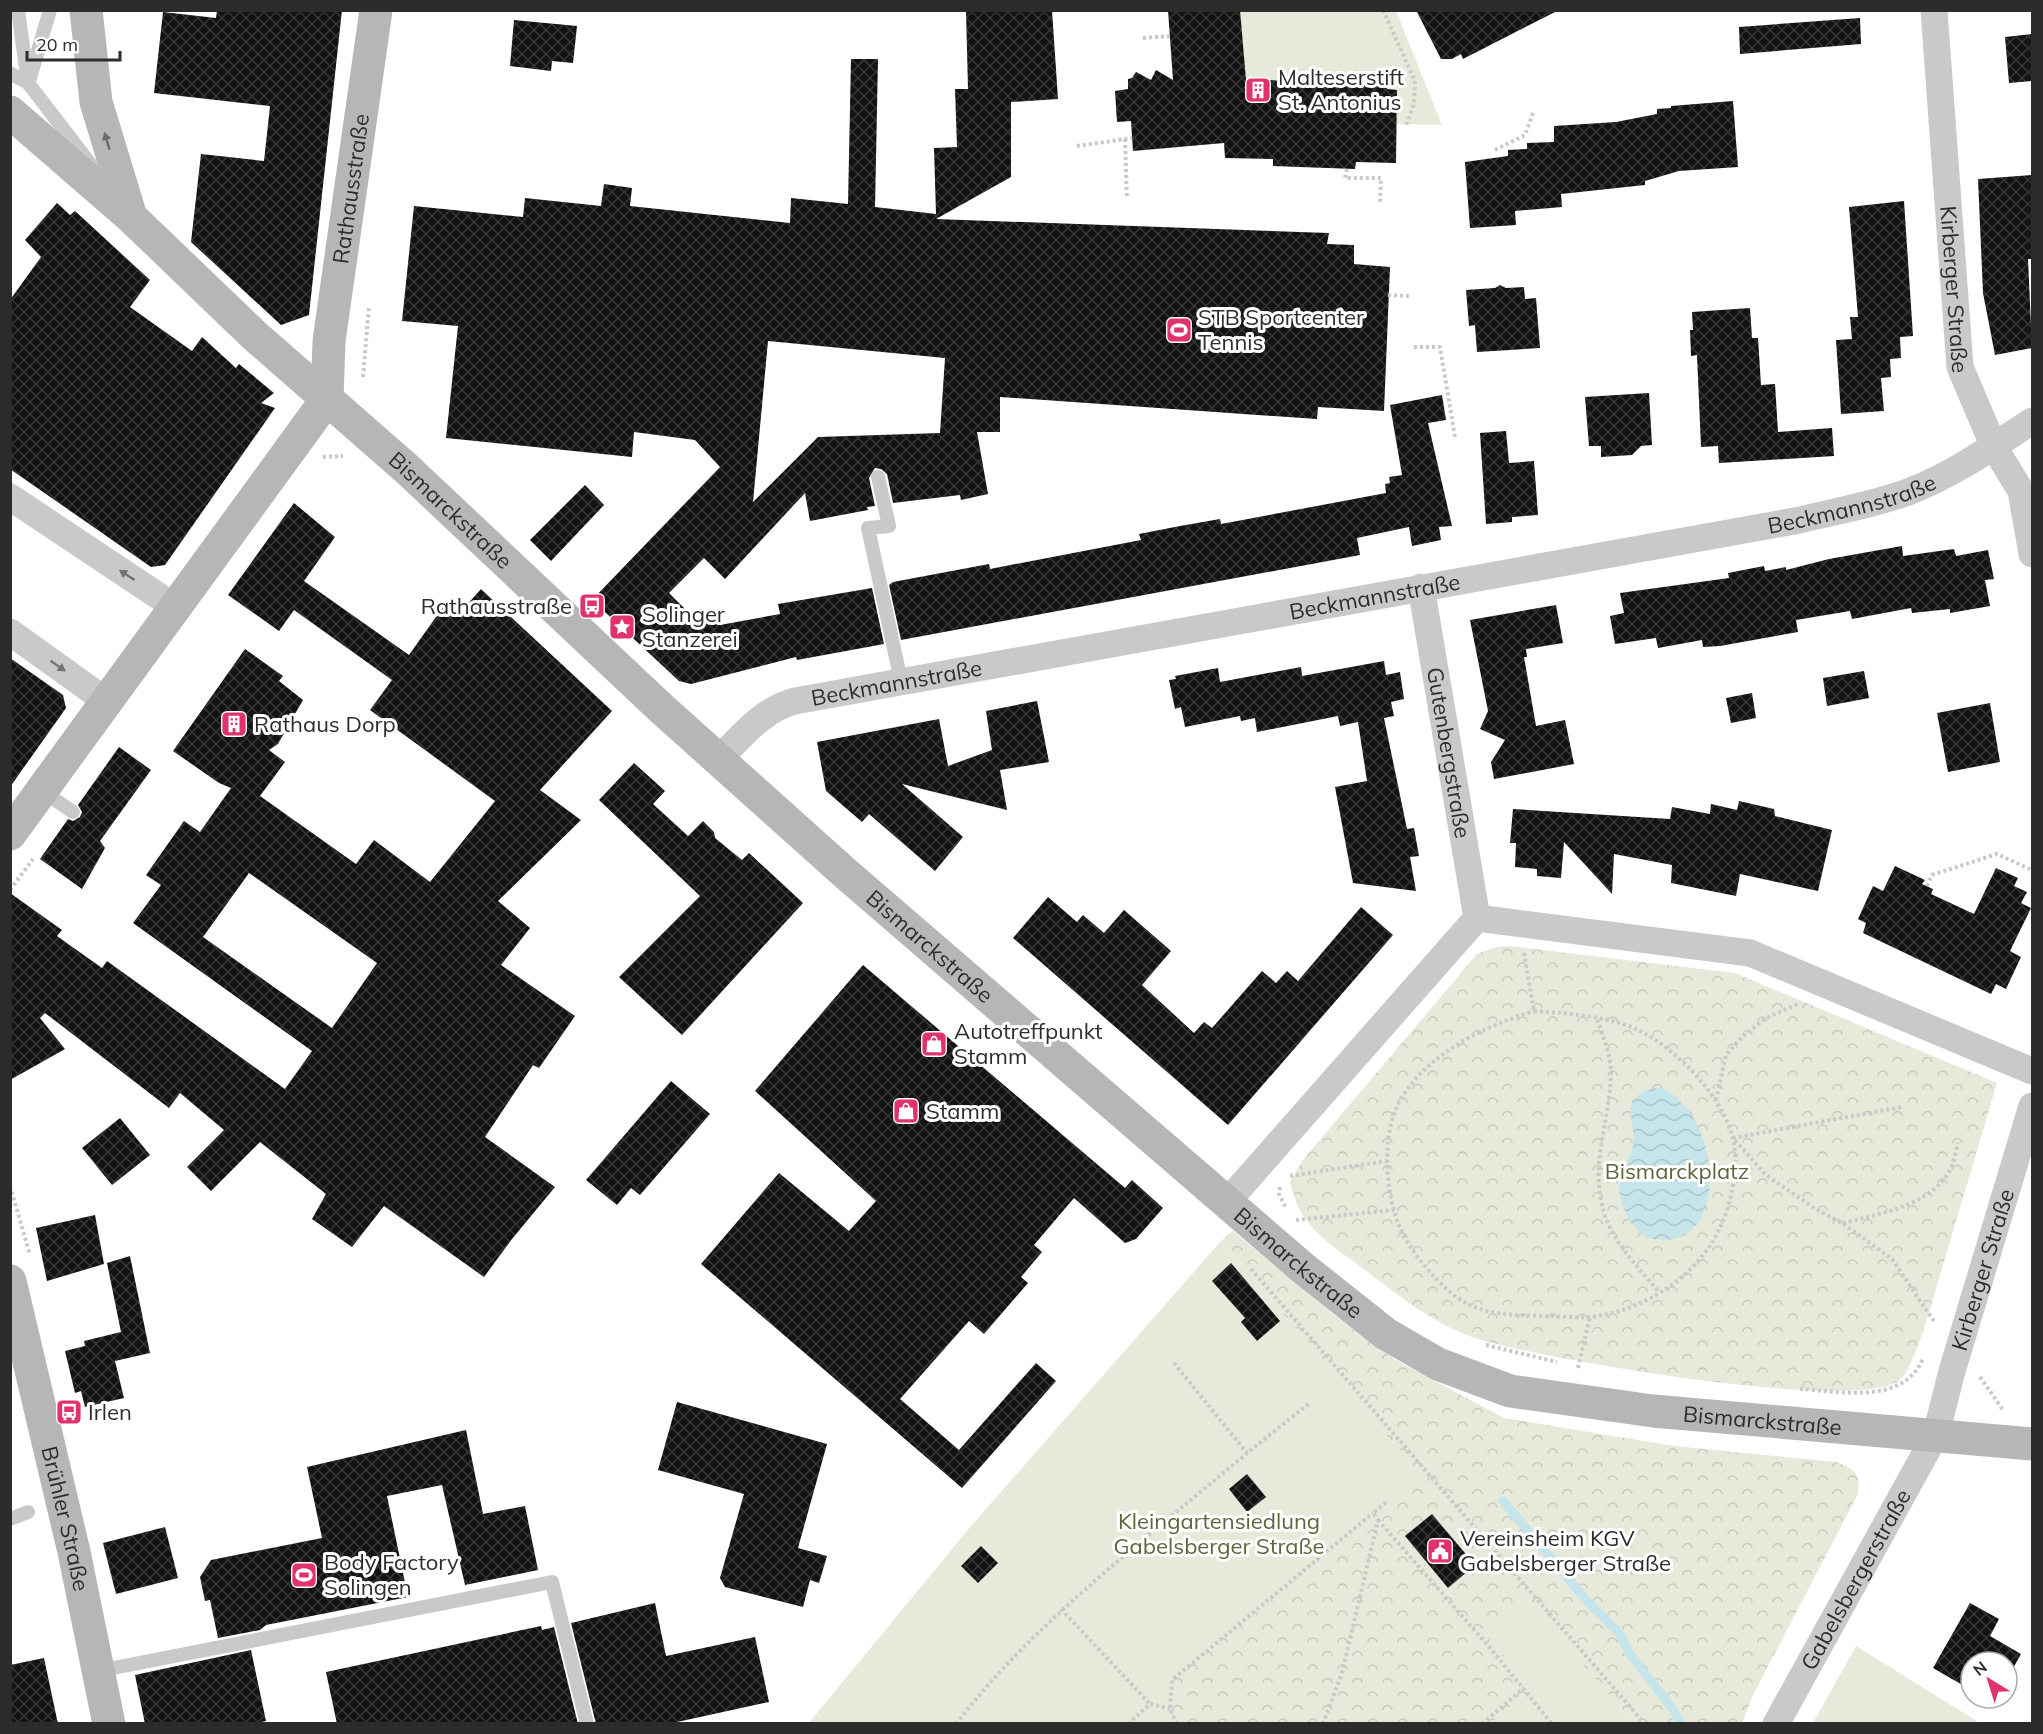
<svg xmlns="http://www.w3.org/2000/svg" width="2043" height="1734" viewBox="0 0 2043 1734" font-family="Mulish,sans-serif">
  <style>
    .green { fill: #e7eada }
    .park { fill: url(#park-crowns) }
    .water { fill: url(#water-waves) }
    .lines { fill: none; stroke-linecap: round; stroke-linejoin: round }
    .stream { stroke: #c6e5ea; stroke-width: 9 }
    .building { fill: url(#building-cross-hatch); fill-rule: evenodd }
    .path { stroke: #c9c9c9; stroke-width: 4; stroke-dasharray: 3 3; stroke-linecap: butt }
    .lane { stroke: #c9c9c9; stroke-width: 14 }
    .street { stroke: #c9c9c9; stroke-width: 27 }
    .secondary { stroke: #b6b6b6; stroke-width: 33 }
    .oneway { fill: #6a6a6a }
    .oneway2 { fill: #737373 }
    .labels { text-anchor: middle; dominant-baseline: central; stroke-width: 6; stroke-linejoin: round; paint-order: stroke }
    .poi-label { font-size: 22px; fill: #2c2c2c; stroke: #fff; text-anchor: start }
    .street-label { font-size: 22px; fill: #2c2c2c; stroke: #fff }
    .park-label { font-size: 22px; fill: #5b663b; stroke: #fff }
  </style>
  <defs>
    <pattern id="park-crowns" width="20" height="18" patternUnits="userSpaceOnUse" patternTransform="scale(1.5)"><rect width="20" height="18" fill="#e7eada"/><path d="M2 6a3 3 0 1 1 6 0M12 15a3 3 0 1 1 6 0" fill="none" stroke="#c6c9bb"/></pattern>
    <pattern id="water-waves" width="16" height="10" patternUnits="userSpaceOnUse" patternTransform="scale(1.5)"><rect width="16" height="10" fill="#c6e5ea"/><path d="M0 5q4-4 8 0t8 0" fill="none" stroke="#aac5c9"/></pattern>
    <pattern id="building-cross-hatch" width="8" height="8" patternUnits="userSpaceOnUse" patternTransform="scale(1.5)"><rect width="8" height="8" fill="#131313"/><path d="M0 0l8 8M0 8l8-8" fill="none" stroke="#363636"/></pattern>
  </defs>
  <rect width="100%" height="100%" fill="#fff"/>
  <g class="green">
    <polygon points="1240,11 1396,11 1442,125 1397,124 1397,90 1387,89 1387,82 1370,81 1369,89 1337,88 1337,81 1319,81 1319,87 1293,88 1292,79 1275,80 1275,88 1246,87"/>
    <polygon points="1221,1241 1634,1723 808,1724 971,1526"/>
    <polygon points="1856,1646 1975,1720 1979,1723 1813,1723"/>
  </g>
  <g class="park">
    <path d="M1509 946 1735 973 1997 1083C1977 1152 1956 1220 1936 1289 1930 1309 1915 1363 1902 1378 1867 1417 1531 1357 1475 1338 1431 1323 1394 1292 1357 1264 1340 1252 1321 1239 1308 1222 1298 1210 1294 1197 1290 1182L1302 1161 1477 954 1496 947Z"/>
    <path d="M1233 1231 1339 1319 1394 1359 1504 1418 1674 1446 1836 1462C1854 1468 1861 1474 1858 1494L1753 1695 1742 1723H1634L1526 1599 1485 1634 1537 1694 1528 1701 1523 1696 1491 1723 1177 1724 1170 1709 1172 1680 1421 1475 1221 1241Z"/>
  </g>
  <path class="water" d="M1660 1087C1719 1111 1733 1242 1662 1240 1653 1240 1644 1237 1638 1230 1626 1217 1619 1202 1619 1185 1619 1169 1631 1160 1633 1146 1636 1131 1628 1117 1632 1101L1644 1091Z"/>
  <g class="lines">
    <polyline class="stream" points="1503,1501 1588,1602 1620,1634 1629,1653 1672,1708 1681,1724"/>
  </g>
  <g class="building">
    <polygon points="217,10 342,10 309,315 281,325 191,242 201,154 264,161 270,106 154,93 163,12 216,18"/>
    <path d="M966 10H1052L1058 99 1011 102V177L936 219 1329 233 1327 244 1354 245V264L1390 267 1384 411 1318 407 1317 419 1000 397V432H977L988 494 961 500 960 495 893 503 887 474 881 469 875 468 869 478 875 506 867 507 868 510 810 521 805 493 725 579 704 558 669 593 700 624 719 622 720 625 780 614 778 604 872 588 884 644 797 660 796 657 691 684 679 681 592 600 720 467 695 440 634 432 632 457 446 438 458 326 402 321 414 206 523 217 525 198 601 206 604 184 632 188 630 206 790 223 791 198 848 204 851 59H878L875 207 936 214 934 148 957 147 955 89H968ZM768 341 945 358 940 433 818 437 753 502Z"/>
    <polygon points="1168,10 1240,10 1246,80 1387,82 1387,89 1397,90 1396,163 1356,162 1355,169 1273,166 1273,159 1225,158 1224,143 1133,151 1131,121 1117,122 1115,91 1128,89 1128,79 1132,78 1136,72 1151,80 1156,70 1173,80"/>
    <polygon points="1416,10 1559,10 1463,59 1461,54 1452,59 1441,59"/>
    <polygon points="1860,18 1861,44 1740,54 1739,27"/>
    <polygon points="514,20 577,26 573,63 552,61 551,71 510,66"/>
    <polygon points="2032,34 2032,81 2009,83 2005,37"/>
    <polygon points="1733,101 1738,167 1679,171 1645,181 1645,185 1561,194 1562,207 1515,211 1516,225 1470,228 1465,162 1508,156 1508,150 1527,149 1527,143 1554,142 1554,126 1616,122 1657,114 1657,109 1671,108 1671,106"/>
    <polygon points="2032,175 2032,259 2028,259 2032,348 1995,355 1983,293 1978,179"/>
    <polygon points="1904,201 1913,336 1900,337 1901,358 1890,359 1891,377 1881,378 1884,411 1841,414 1836,340 1852,339 1850,317 1858,317 1849,207"/>
    <polygon points="57,203 70,215 75,211 150,280 130,307 192,351 202,337 236,368 239,364 274,393 261,403 275,408 165,565 151,567 10,469 10,300 41,257 25,240"/>
    <polygon points="1500,285 1506,288 1524,287 1525,299 1536,298 1540,348 1477,352 1475,325 1469,326 1466,290 1495,288"/>
    <polygon points="1750,308 1752,338 1758,338 1761,385 1775,384 1778,432 1832,428 1834,456 1719,463 1718,446 1701,447 1697,355 1691,356 1690,330 1693,330 1692,312"/>
    <polygon points="1649,393 1652,445 1641,446 1632,455 1601,457 1601,446 1589,446 1585,397"/>
    <polygon points="1442,395 1446,420 1428,423 1452,526 1439,527 1441,540 1412,546 1409,527 1357,538 1360,555 901,640 889,585 893,582 989,564 990,569 1141,540 1139,534 1180,526 1220,519 1221,524 1386,493 1385,484 1390,483 1389,477 1402,475 1390,405"/>
    <polygon points="1506,431 1509,463 1534,461 1538,515 1512,517 1512,522 1486,524 1480,433"/>
    <polygon points="585,485 604,505 551,561 530,540"/>
    <path d="M294 503 335 537 304 581 409 655 443 607 456 617 481 589 612 711 540 790 581 820 498 901 530 928 501 965 575 1016 539 1068 533 1065 485 1137 555 1187 512 1239 484 1277 384 1206 352 1247 312 1219 326 1194 260 1142 211 1191 187 1167 224 1130 180 1093 169 1108 45 1013 40 1018 65 1049 10 1080V893L62 930 57 936 102 968 107 961 285 1089 312 1051 133 923 161 885 146 875 184 821 200 832 231 788 219 783 173 751 245 649 283 676 279 681 303 700 278 744 269 750 285 762 260 796 356 864 374 840 430 882 495 801 370 710 392 680 294 610 279 631 228 595ZM249 873 377 963 332 1028 203 937Z"/>
    <polygon points="1902,546 1903,556 1954,549 1956,556 1988,550 1994,579 1985,580 1990,606 1950,613 1950,609 1912,613 1911,608 1852,619 1850,611 1796,620 1798,632 1720,646 1703,647 1702,640 1658,648 1656,638 1615,644 1610,616 1624,613 1620,593 1729,578 1728,573 1764,566 1765,571 1786,567 1786,570 1829,559"/>
    <polygon points="1556,605 1563,643 1526,649 1527,657 1524,657 1536,726 1565,720 1574,764 1494,779 1491,762 1505,740 1480,729 1488,711 1470,620"/>
    <polygon points="10,658 63,695 66,708 10,787"/>
    <polygon points="1384,661 1386,675 1400,672 1404,699 1391,702 1394,716 1384,718 1407,829 1414,828 1419,856 1410,857 1416,891 1353,883 1335,787 1367,781 1358,722 1340,726 1338,716 1257,732 1255,718 1241,721 1240,716 1185,727 1181,707 1175,709 1169,680 1176,679 1175,676 1218,668 1220,682 1301,667 1302,676"/>
    <polygon points="1864,671 1869,698 1827,706 1823,678"/>
    <polygon points="1752,693 1756,718 1731,723 1726,698"/>
    <polygon points="1037,701 1049,762 1000,770 1007,810 902,784 963,837 935,871 869,814 862,822 826,791 817,742 939,719 948,766 992,750 986,711"/>
    <polygon points="1990,703 2000,762 1948,772 1937,713"/>
    <polygon points="119,747 151,770 100,841 105,848 82,889 40,859 68,819 73,821 80,817 82,812 78,805"/>
    <polygon points="634,763 665,791 653,804 688,836 703,821 714,832 715,838 742,860 749,853 803,903 682,1035 619,977 700,896 599,800"/>
    <polygon points="1739,801 1774,809 1775,816 1832,830 1818,891 1740,874 1736,896 1671,883 1672,865 1614,854 1612,894 1564,842 1561,878 1537,876 1537,869 1515,867 1516,843 1510,843 1513,809 1670,819 1672,807 1710,814 1711,804 1737,810"/>
    <polygon points="1895,866 1925,880 1922,884 1933,889 1931,894 1974,914 1996,868 2018,878 2014,886 2027,892 2021,903 2031,908 2010,951 2021,957 2006,989 1996,984 1991,994 1863,933 1866,923 1858,919 1873,886 1883,891"/>
    <polygon points="1048,897 1077,922 1083,915 1104,933 1124,910 1171,951 1142,985 1194,1033 1204,1022 1212,1028 1262,971 1276,983 1287,971 1298,981 1361,907 1393,935 1228,1125 1013,938"/>
    <polygon points="863,965 1125,1188 1132,1180 1163,1208 1136,1239 1125,1243 1074,1198 1034,1245 1042,1252 1021,1277 1028,1283 984,1334 969,1321 900,1399 959,1450 1036,1363 1056,1381 962,1488 701,1264 779,1173 849,1231 876,1201 755,1091"/>
    <polygon points="671,1081 710,1114 640,1195 631,1188 617,1205 586,1180"/>
    <polygon points="120,1118 150,1155 112,1185 82,1148"/>
    <polygon points="95,1215 104,1264 47,1281 36,1228"/>
    <polygon points="130,1256 150,1353 115,1361 124,1398 85,1407 81,1391 75,1393 65,1351 85,1346 84,1341 121,1332 107,1263"/>
    <polygon points="1231,1263 1280,1321 1257,1341 1241,1322 1245,1318 1212,1281"/>
    <polygon points="677,1402 827,1444 798,1548 827,1556 819,1583 810,1580 803,1607 725,1587 720,1578 744,1494 658,1470"/>
    <polygon points="466,1430 483,1514 525,1506 538,1570 465,1585 442,1485 387,1496 408,1597 266,1625 260,1630 218,1638 210,1600 205,1601 200,1577 211,1560 322,1538 307,1467"/>
    <polygon points="1247,1474 1266,1497 1247,1512 1229,1489"/>
    <polygon points="1432,1514 1475,1565 1448,1588 1405,1536"/>
    <polygon points="165,1527 178,1578 116,1594 103,1543"/>
    <polygon points="981,1546 998,1563 978,1583 961,1566"/>
    <polygon points="655,1603 666,1656 755,1637 769,1702 668,1724 596,1724 571,1623"/>
    <polygon points="1970,1603 1999,1619 1990,1636 2021,1654 2007,1679 2007,1662 1971,1662 1971,1690 1933,1668"/>
    <polygon points="541,1626 542,1630 554,1627 578,1724 337,1724 326,1672"/>
    <polygon points="251,1650 266,1721 251,1724 145,1724 135,1675"/>
    <polygon points="44,1658 58,1724 10,1724 10,1665"/>
  </g>
  <g class="lines">
    <g class="path">
      <polyline points="1383,10 1415,81 1414,104 1406,125"/>
      <polyline points="1143,38 1170,36"/>
      <polyline points="1125,139 1127,199"/>
      <polyline points="1077,146 1132,138"/>
      <polyline points="1495,150 1525,135 1534,110"/>
      <polyline points="1347,169 1345,178 1381,178 1380,204"/>
      <polyline points="1388,295 1410,296"/>
      <polyline points="1414,347 1440,347 1455,437"/>
      <polyline points="363,377 369,307"/>
      <polyline points="323,457 343,456"/>
      <polyline points="1927,886 1932,875 1997,854 2032,870"/>
      <polyline points="10,890 33,859"/>
      <polyline points="1524,953 1534,1011"/>
      <path d="M1534 1011C1564 1013 1608 1016 1636 1029 1675 1047 1723 1096 1733 1139 1740 1166 1731 1205 1719 1230 1696 1277 1643 1311 1591 1317 1576 1318 1560 1316 1545 1316 1518 1315 1492 1316 1468 1304 1442 1291 1408 1250 1398 1223 1385 1189 1381 1129 1402 1097 1432 1051 1483 1027 1534 1011Z"/>
      <path d="M1597 1020C1603 1036 1611 1055 1611 1073 1610 1119 1590 1165 1603 1209 1611 1241 1639 1268 1659 1292"/>
      <polyline points="1716,1100 1726,1055 1743,1036 1766,1018 1798,1004"/>
      <polyline points="1901,1107 1733,1138 1766,1175 1814,1208 1842,1223 1892,1259 1935,1323"/>
      <polyline points="1290,1176 1387,1161"/>
      <polyline points="10,1186 30,1255"/>
      <polyline points="1280,1187 1279,1194 1286,1208"/>
      <polyline points="1296,1220 1394,1210"/>
      <path d="M1843 1223C1878 1214 1931 1206 1950 1170 1954 1161 1956 1151 1958 1143"/>
      <polyline points="1251,1269 1645,1724"/>
      <polyline points="1486,1345 1557,1362"/>
      <polyline points="1174,1363 1247,1453"/>
      <polyline points="1578,1368 1590,1317"/>
      <polyline points="1980,1377 2003,1410"/>
      <path d="M1800 1389C1838 1391 1904 1406 1923 1358"/>
      <polyline points="1378,1520 1491,1649 1552,1724"/>
      <polyline points="1061,1609 1150,1704"/>
      <path d="M956 1724C1012 1651 1081 1592 1151 1533 1204 1489 1256 1445 1310 1403"/>
      <polyline points="1128,1724 1150,1704 1170,1709"/>
      <polyline points="1177,1724 1170,1709 1172,1680 1373,1513"/>
      <polyline points="1323,1724 1342,1673 1378,1520 1373,1513 1388,1501"/>
      <polyline points="1482,1724 1524,1688"/>
    </g>
    <g class="lane">
      <polyline points="18,10 28,83 92,166"/>
      <polyline points="10,73 28,83"/>
      <polyline points="30,78 50,10"/>
      <polyline points="878,477 889,526 868,528 901,681"/>
      <polyline points="42,791 73,812"/>
      <polyline points="10,1519 28,1512"/>
      <polyline points="98,1671 552,1582 587,1724"/>
    </g>
    <g class="street">
      <path id="s1" d="M1934 10 1960 367 1994 447 2021 491 2032 554"/>
      <polyline points="10,497 175,607"/>
      <path id="s2" d="M1421 587 1477 918"/>
      <polyline points="10,632 106,701"/>
      <path id="s3" d="M719 759C741 737 763 709 795 701L1800 520C1836 511 1873 505 1908 492 1953 475 1992 447 2032 421"/>
      <polyline points="1227,1202 1477,918 1750,953 2032,1071"/>
      <path id="s4" d="M1776 1724 1936 1434 1952 1371 2032 1106"/>
    </g>
    <g class="secondary">
      <polyline points="86,10 96,102 131,217"/>
      <path id="s5" d="M10 112 131 217 255 336 407 469 662 709 845 873 1304 1269 1386 1334 1438 1364 1510 1391 1653 1411 2032 1444"/>
      <path id="s6" d="M10 834 327 399 329 341 376 10"/>
      <path id="s7" d="M10 1281 74 1552 109 1724"/>
    </g>
  </g>
  <defs><path id="oneway-solid" d="M-6-.8H1V-3.2L6.5 0L1 3.2V.8H-6Z" transform="scale(1.5)"/></defs>
  <use class="oneway" href="#oneway-solid" transform="translate(107 141) rotate(-106)"/>
  <g class="oneway2">
    <use href="#oneway-solid" transform="translate(127 575) rotate(-147)"/>
    <use href="#oneway-solid" transform="translate(58 666) rotate(35)"/>
  </g>
  <defs>
    <symbol id="building-square" viewBox="-11 -11 22 22"><rect x="-9" y="-9" width="18" height="18" rx="4" fill="#e0326d" stroke="#fff"/><path d="M-4-6H4V6H1V3H-1V6H-4ZM-2.5-4.3h1.7v1.8h-1.7ZM.8-4.3h1.7v1.8H.8ZM-2.5-1h1.7V.8h-1.7ZM.8-1h1.7V.8H.8Z" fill="#fff"/></symbol>
    <symbol id="stadium-square" viewBox="-11 -11 22 22"><rect x="-9" y="-9" width="18" height="18" rx="4" fill="#e0326d" stroke="#fff"/><path d="M0-5a6.5 5 0 1 0 0 10a6.5 5 0 1 0 0-10ZM-3.5-1.8h7v3.6h-7Z" fill="#fff"/></symbol>
    <symbol id="bus-square" viewBox="-11 -11 22 22"><rect x="-9" y="-9" width="18" height="18" rx="4" fill="#e0326d" stroke="#fff"/><path d="M-5-6H5V4H4V6H2V4H-2V6H-4V4H-5ZM-3.5-4V0h7V-4ZM-3.5 1.2v1.5H-2V1.2ZM2 1.2v1.5H3.5V1.2Z" fill="#fff"/></symbol>
    <symbol id="sight-square" viewBox="-11 -11 22 22"><rect x="-9" y="-9" width="18" height="18" rx="4" fill="#e0326d" stroke="#fff"/><path d="M0-6L1.8-2.2L6-1.7L2.9 1.2L3.7 5.4L0 3.3L-3.7 5.4L-2.9 1.2L-6-1.7L-1.8-2.2Z" fill="#fff"/></symbol>
    <symbol id="shop-square" viewBox="-11 -11 22 22"><rect x="-9" y="-9" width="18" height="18" rx="4" fill="#e0326d" stroke="#fff"/><path d="M-5-2.5h2.3a2.7 3.5 0 0 1 5.4 0H5L5.5 6h-11ZM-1.5-2.5h3a1.5 2.3 0 0 0-3 0Z" fill="#fff"/></symbol>
    <symbol id="civic-square" viewBox="-11 -11 22 22"><rect x="-9" y="-9" width="18" height="18" rx="4" fill="#e0326d" stroke="#fff"/><path d="M-.6-6.5H3V-4.5H.6V-3L4-1V1h2V6H-6V1h2V-1L-.6-3ZM-1.2 2.5V6h2.4V2.5Z" fill="#fff"/></symbol>
  </defs>
  <g fill-rule="evenodd">
    <use href="#building-square" x="1243" y="75" width="30" height="30"/>
    <use href="#stadium-square" x="1164" y="315" width="30" height="30"/>
    <use href="#bus-square" x="577" y="591" width="30" height="30"/>
    <use href="#sight-square" x="607" y="612" width="30" height="30"/>
    <use href="#building-square" x="219" y="709" width="30" height="30"/>
    <use href="#shop-square" x="919" y="1029" width="30" height="30"/>
    <use href="#shop-square" x="891" y="1096" width="30" height="30"/>
    <use href="#bus-square" x="54" y="1397" width="30" height="30"/>
    <use href="#civic-square" x="1425" y="1536" width="30" height="30"/>
    <use href="#stadium-square" x="289" y="1560" width="30" height="30"/>
  </g>
  <g class="labels">
    <g class="poi-label">
      <text x="1278" y="77">Malteserstift<tspan x="1278" dy="25">St. Antonius</tspan></text>
      <text x="1198" y="317">STB Sportcenter<tspan x="1198" dy="25">Tennis</tspan></text>
      <text x="572" y="606" text-anchor="end">Rathausstraße</text>
      <text x="642" y="614">Solinger<tspan x="642" dy="25">Stanzerei</tspan></text>
      <text x="254" y="724">Rathaus Dorp</text>
      <text x="954" y="1031">Autotreffpunkt<tspan x="954" dy="25">Stamm</tspan></text>
      <text x="926" y="1111">Stamm</text>
      <text x="88" y="1412">Irlen</text>
      <text x="1460" y="1538">Vereinsheim KGV<tspan x="1460" dy="25">Gabelsberger Straße</tspan></text>
      <text x="324" y="1562">Body Factory<tspan x="324" dy="25">Solingen</tspan></text>
    </g>
    <g class="street-label">
      <text stroke="none"><textPath href="#s6" startOffset="750">Rathausstraße</textPath></text>
      <text stroke="none"><textPath href="#s1" startOffset="280">Kirberger Straße</textPath></text>
      <text stroke="none"><textPath href="#s3" startOffset="1172">Beckmannstraße</textPath></text>
      <text stroke="none"><textPath href="#s5" startOffset="594">Bismarckstraße</textPath></text>
      <text stroke="none"><textPath href="#s3" startOffset="686">Beckmannstraße</textPath></text>
      <text stroke="none"><textPath href="#s3" startOffset="200">Beckmannstraße</textPath></text>
      <text stroke="none"><textPath href="#s2" startOffset="168">Gutenbergstraße</textPath></text>
      <text stroke="none"><textPath href="#s5" startOffset="1242">Bismarckstraße</textPath></text>
      <text stroke="none"><textPath href="#s5" startOffset="1728">Bismarckstraße</textPath></text>
      <text stroke="none"><textPath href="#s4" startOffset="502">Kirberger Straße</textPath></text>
      <text stroke="none"><textPath href="#s5" startOffset="2232">Bismarckstraße</textPath></text>
      <text stroke="none"><textPath href="#s7" startOffset="244">Brühler Straße</textPath></text>
      <text stroke="none"><textPath href="#s4" startOffset="165">Gabelsbergerstraße</textPath></text>
    </g>
    <g class="park-label">
      <text x="1677" y="1171">Bismarckplatz</text>
      <text x="1219" y="1521">Kleingartensiedlung<tspan x="1219" dy="25">Gabelsberger Straße</tspan></text>
    </g>
  </g>
  <rect width="2043" height="1734" fill="none" stroke="#2c2c2c" stroke-width="24"/>
  <g transform="translate(1989 1680) rotate(322)"><circle r="28" fill="#ffffff" stroke="#ababab" stroke-width="1.5"/>
  <path d="M0-4.5L10 22L0 15L-10 22Z" fill="#e0326d"/>
  <text y="-9" font-size="16" font-weight="bold" text-anchor="middle" fill="#2c2c2c">N</text>
  </g>
  <path d="M27 51v9h93v-9" fill="none" stroke="#2c2c2c" stroke-width="3"/>
  <text x="36" y="51" font-size="18" fill="#2c2c2c" stroke="#ffffff" stroke-width="4.5" paint-order="stroke">20 m</text>
</svg>
